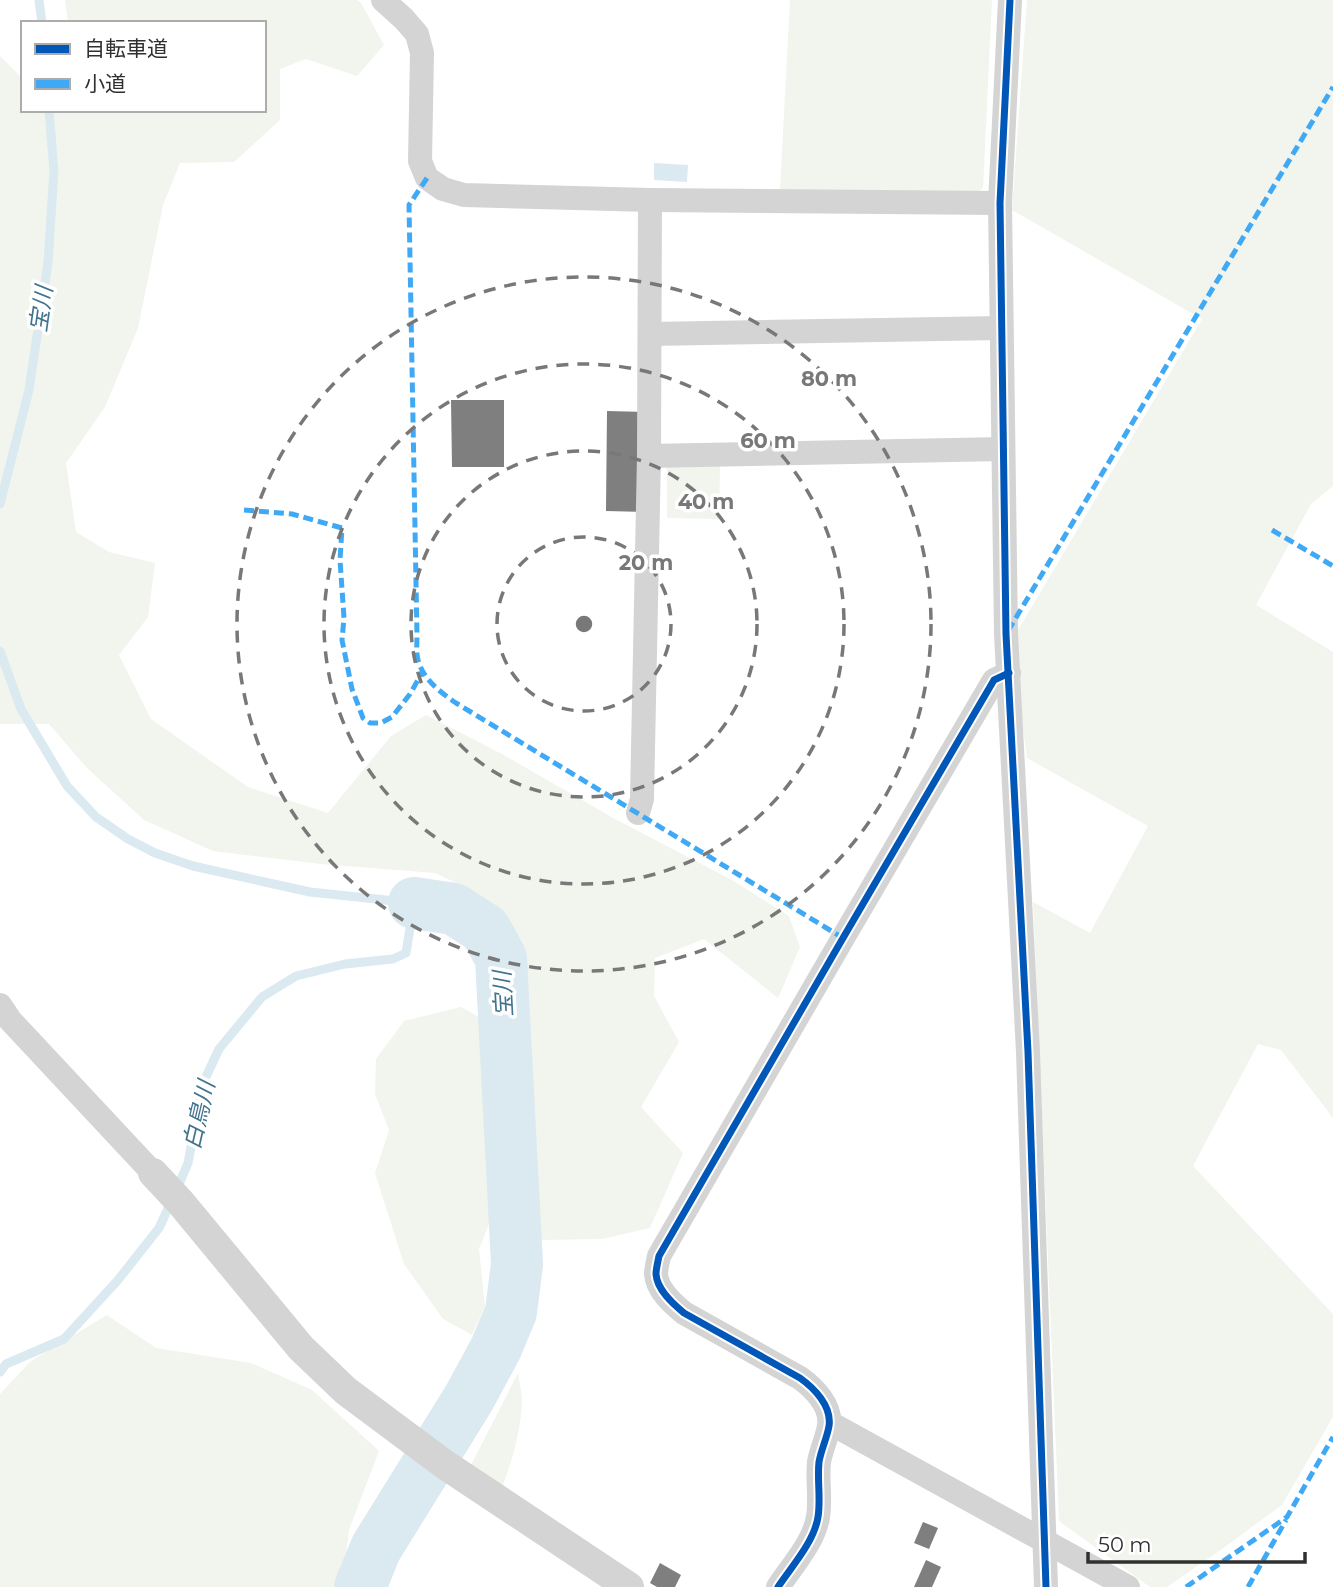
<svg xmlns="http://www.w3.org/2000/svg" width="1333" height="1587" viewBox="0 0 1333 1587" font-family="Montserrat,'Noto Sans JP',sans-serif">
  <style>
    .green { fill: #f1f5ed }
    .water { fill: #dbe9f1 }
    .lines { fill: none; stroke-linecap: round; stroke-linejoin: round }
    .stream { stroke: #dbe9f1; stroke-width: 9 }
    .river { stroke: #dbe9f1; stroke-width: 52 }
    .building { fill: #7f7f7f }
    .minor { stroke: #d4d4d4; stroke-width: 24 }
    .tertiary { stroke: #d4d4d4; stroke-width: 30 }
    .quiet { stroke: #3fa9f5; stroke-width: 5; stroke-dasharray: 10 5; stroke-linecap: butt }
    .cycleway-casing { stroke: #fff; stroke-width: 11 }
    .cycleway { stroke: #0057b8; stroke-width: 7 }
    .ring { fill: none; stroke: #787878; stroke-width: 3.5; stroke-dasharray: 12 9 }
    .labels { text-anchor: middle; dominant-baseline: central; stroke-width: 7; stroke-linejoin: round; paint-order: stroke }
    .water-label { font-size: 23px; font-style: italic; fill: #41738f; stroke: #fff }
    .centre { fill: #787878; stroke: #fff; stroke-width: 3.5 }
    .ring-label { font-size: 21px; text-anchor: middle; font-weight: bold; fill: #787878; stroke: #fff; stroke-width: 7; stroke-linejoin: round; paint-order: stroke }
  </style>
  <rect width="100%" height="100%" fill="#fff"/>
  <g class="green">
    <polygon points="65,0 357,0 361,3 384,45 357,76 306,59 280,69 280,120 234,162 180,163 163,205 138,328 105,407 66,463 76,532 109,552 155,563 148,617 119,655 151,719 248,787 328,813 391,736 426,715 502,754 615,819 732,880 789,916 800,947 778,998 704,939 655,958 654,996 679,1042 641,1107 683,1153 650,1228 602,1239 539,1240 489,1224 479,1249 485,1306 472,1335 443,1319 404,1264 375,1173 389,1130 375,1094 376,1059 404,1021 461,1007 488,1022 524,1007 518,954 481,895 435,873 321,864 213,851 144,820 87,768 49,724 0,724 0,56 23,79 23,110 264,110 264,23 68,23"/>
    <polygon points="790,0 992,0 983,188 975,195 780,190"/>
    <polygon points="1027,0 1333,0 1333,486 1311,504 1256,605 1333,652 1333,1118 1281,1050 1258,1044 1193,1166 1333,1314 1333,1417 1282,1505 1222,1549 1167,1587 1150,1587 1059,1521 1033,902 1090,933 1148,826 1027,758 1011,642 1202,319 1012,210"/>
    <polygon points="667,465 720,465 719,519 667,518"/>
    <polygon points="107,1315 156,1348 251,1363 312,1390 379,1451 349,1530 342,1587 0,1587 0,1394 31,1361"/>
    <path d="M518 1373C519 1382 522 1391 522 1400 522 1426 511 1468 500 1491L469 1469Z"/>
  </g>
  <polygon class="water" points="654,163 688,165 687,182 654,180"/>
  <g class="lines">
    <g class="stream">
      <polyline points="39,0 42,23"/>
      <polyline points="0,504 29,390 48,262 54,171 49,110"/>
      <polyline points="0,651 21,709 67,786 96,817 128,839 155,853 193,866 310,892 414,903 406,953 393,959 345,964 296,976 262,997 219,1049 203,1083 188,1163 177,1189"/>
      <polyline points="0,1372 6,1364 64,1339 118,1280 159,1228 171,1202"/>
    </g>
    <polyline class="river" points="360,1587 376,1548 469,1398 496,1348 511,1312 517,1264 501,958 485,929 454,909 414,903"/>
  </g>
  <g class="building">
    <polygon points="451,400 504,400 504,467 452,467"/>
    <polygon points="607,411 647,412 646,512 606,511"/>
    <polygon points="923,1522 938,1528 929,1549 914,1543"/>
    <polygon points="926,1560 941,1567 932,1587 914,1587"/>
    <polygon points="660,1563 681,1575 675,1587 657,1587 650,1583"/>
  </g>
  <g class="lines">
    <g class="minor">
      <polyline points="383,0 404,19 417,34 422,53 420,161 427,178 443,189 464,195 650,200 1000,203"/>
      <polyline points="1010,0 1000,203 1006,634 1028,1052 1046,1587"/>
      <polyline points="650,334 1001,328"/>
      <polyline points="649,456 1003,449"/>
      <polyline points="638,813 642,799 649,456 650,200"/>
      <polyline points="0,1005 10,1020 153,1173"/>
      <polyline points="830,1423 1128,1587"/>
      <path d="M778 1587C792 1566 814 1542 818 1517 821 1499 817 1480 819 1462 821 1450 827 1438 829 1426 832 1406 814 1388 800 1378L684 1313C673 1304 657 1290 656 1274 656 1269 658 1261 659 1256L843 938 994 680 1009 673"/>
    </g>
    <polyline class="tertiary" points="153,1173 181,1203 301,1348 346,1391 444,1464 629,1587"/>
    <g class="quiet">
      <path d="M427 178 409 205 417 636C417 644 416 653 418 660 423 679 440 692 456 703L843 938"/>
      <polyline points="244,510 292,514 342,528 340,560 344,618 342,640 352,689 363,718 370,723 381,723 392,717 410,694 423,671"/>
      <polyline points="1272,530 1333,566"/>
      <polyline points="1008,631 1333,87"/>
      <polyline points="1186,1587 1287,1517 1333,1437"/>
      <polyline points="1248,1587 1286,1520"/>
    </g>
    <defs>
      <g id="cycleway">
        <polyline points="1010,0 1000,203 1006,634 1028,1052 1046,1587"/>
        <path d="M778 1587C792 1566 814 1542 818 1517 821 1499 817 1480 819 1462 821 1450 827 1438 829 1426 832 1406 814 1388 800 1378L684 1313C673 1304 657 1290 656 1274 656 1269 658 1261 659 1256L843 938 994 680 1009 673"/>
      </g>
    </defs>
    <use href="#cycleway" class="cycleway-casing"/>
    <use href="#cycleway" class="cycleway"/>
  </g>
  <g class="ring">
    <circle cx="584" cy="624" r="87"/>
    <circle cx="584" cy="624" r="173"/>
    <circle cx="584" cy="624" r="260"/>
    <circle cx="584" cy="624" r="347"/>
  </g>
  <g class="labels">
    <g class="water-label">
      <text transform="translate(41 309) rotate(-82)">宝川</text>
      <text transform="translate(503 994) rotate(-93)">宝川</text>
      <text transform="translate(199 1115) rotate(-77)">白鳥川</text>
    </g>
  </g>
  <circle cx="584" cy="624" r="10" class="centre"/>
  <g class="ring-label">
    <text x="829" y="386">80 m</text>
    <text x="768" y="448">60 m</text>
    <text x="706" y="509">40 m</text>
    <text x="646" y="570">20 m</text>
  </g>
  <rect x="21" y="21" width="245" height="91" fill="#ffffff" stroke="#acacac" stroke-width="2"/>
  <rect x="35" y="44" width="35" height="10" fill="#0057b8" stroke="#acacac" stroke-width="2"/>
  <text x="84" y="56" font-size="21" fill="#303030">自転車道</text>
  <rect x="35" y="79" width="35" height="10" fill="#3fa9f5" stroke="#acacac" stroke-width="2"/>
  <text x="84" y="91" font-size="21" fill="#303030">小道</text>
  <path d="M1088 1552v10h217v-10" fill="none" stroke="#303030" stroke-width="3.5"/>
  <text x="1098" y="1552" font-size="21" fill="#303030" stroke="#ffffff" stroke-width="5" paint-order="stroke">50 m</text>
</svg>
